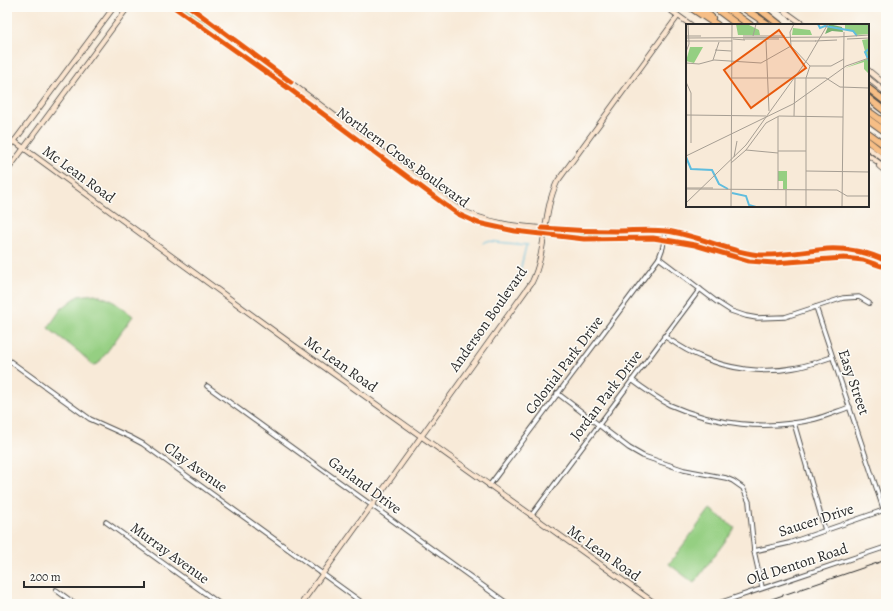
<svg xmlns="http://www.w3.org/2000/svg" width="893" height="611" viewBox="0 0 893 611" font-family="Alegreya,serif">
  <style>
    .green { fill: #95cf82; stroke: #607d56 }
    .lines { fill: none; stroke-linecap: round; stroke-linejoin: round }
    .stream { stroke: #60bdde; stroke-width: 1 }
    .street-casing { stroke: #4a4845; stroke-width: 5.5 }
    .secondary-casing { stroke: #4a4845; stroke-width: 6 }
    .highway-casing { stroke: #4a4845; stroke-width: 8 }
    .street { stroke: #fff; stroke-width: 3.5 }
    .secondary { stroke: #fbe5cf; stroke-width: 4.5 }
    .highway { stroke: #f6be86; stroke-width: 6 }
    .rail { stroke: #2b2b2b; stroke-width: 1 }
    .cycleway-casing { stroke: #fdfcf7; stroke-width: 8 }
    .cycleway { stroke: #e8590c; stroke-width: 5 }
    .labels { text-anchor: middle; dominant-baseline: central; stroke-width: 3; stroke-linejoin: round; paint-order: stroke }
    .street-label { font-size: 15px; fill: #2b2b2b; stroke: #fdfcf7 }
    .inset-river { fill: none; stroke: #60bdde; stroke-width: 2 }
    .inset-road { fill: none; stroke: #a69e93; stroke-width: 1 }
    .view { fill: #e8590c; fill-opacity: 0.15; stroke: #e8590c; stroke-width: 2 }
    .inset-edge { fill: none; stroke: #2b2b2b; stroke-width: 2 }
  </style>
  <rect width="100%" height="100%" fill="#fdfcf7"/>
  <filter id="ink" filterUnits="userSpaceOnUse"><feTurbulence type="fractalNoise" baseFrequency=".025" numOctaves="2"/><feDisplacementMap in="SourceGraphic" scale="8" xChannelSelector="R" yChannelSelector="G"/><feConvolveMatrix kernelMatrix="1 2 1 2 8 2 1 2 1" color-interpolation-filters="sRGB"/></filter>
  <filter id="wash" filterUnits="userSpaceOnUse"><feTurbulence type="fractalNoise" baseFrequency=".012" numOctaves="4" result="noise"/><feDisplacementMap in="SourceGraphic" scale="16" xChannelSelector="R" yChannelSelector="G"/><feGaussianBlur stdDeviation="0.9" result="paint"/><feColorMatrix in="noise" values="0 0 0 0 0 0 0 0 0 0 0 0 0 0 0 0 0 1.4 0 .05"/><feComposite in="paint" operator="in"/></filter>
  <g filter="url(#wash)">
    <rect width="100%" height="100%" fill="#f8ead8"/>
    <g class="green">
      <polygon points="177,7 181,7 208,24 267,67 254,61"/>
      <polygon points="555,232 612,233 612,234 589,237 555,233"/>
      <polygon points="95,294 111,300 133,316 98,364 93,365 79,352 48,328 61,309 78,296"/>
      <polygon points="710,509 735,528 694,583 669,564"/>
    </g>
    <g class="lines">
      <g class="stream">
        <polyline points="483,243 486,241 528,245"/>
        <polyline points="520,271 526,246"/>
      </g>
    </g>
  </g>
  <g filter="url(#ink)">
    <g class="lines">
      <defs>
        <g id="street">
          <polyline points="665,231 663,247 659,258 717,302 731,311 746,316 757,318 785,317 843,298 859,297 869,303"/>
          <polyline points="816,307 884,511"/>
          <path d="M664 336C675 343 686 351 699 356 728 369 762 374 794 368 807 366 820 361 832 357"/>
          <polyline points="7,359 90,419 130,437 143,444 364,604"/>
          <path d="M632 380C644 389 657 398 670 405 715 425 767 431 815 419 827 416 838 411 850 407"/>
          <polyline points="207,386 508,604"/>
          <polyline points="557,393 629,448 643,456 684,470 726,478 733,481 743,488 749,502 754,551 762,587"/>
          <polyline points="794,423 825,530"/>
          <polyline points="489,486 659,258"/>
          <polyline points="531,516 700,289"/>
          <polyline points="106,522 220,604"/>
          <polyline points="754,551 789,543 884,510"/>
          <polyline points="56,590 75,604"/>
          <polyline points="716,604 886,547"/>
        </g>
        <g id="secondary">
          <polyline points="174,7 291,90 444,204 458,214 478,223 515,231 584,239 653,238 672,241 695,245 749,261 774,263 844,258 863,260 881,266 886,266"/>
          <path d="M190 7 456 207C486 224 520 227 555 229 574 230 593 231 613 231 630 231 647 229 664 231 700 234 731 254 767 255 787 256 807 250 827 249 846 248 869 252 886 261"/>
          <polyline points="666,7 691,25"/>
          <polyline points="779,7 804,25"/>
          <polyline points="868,70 886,85"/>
          <polyline points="868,78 886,93"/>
          <polyline points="14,141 289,342 656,604"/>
          <polyline points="868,148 886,161"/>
          <polyline points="7,151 114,7"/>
          <polyline points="868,155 886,168"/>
          <polyline points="879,166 886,172"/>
          <polyline points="7,171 128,7"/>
          <path d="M301 604 532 282C547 251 542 214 557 182L678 16"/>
        </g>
        <g id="highway">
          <polyline points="690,7 717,25"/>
          <polyline points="700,7 712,18"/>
          <polyline points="714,7 738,25"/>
          <polyline points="725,7 750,25"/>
          <polyline points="742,7 769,25"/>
          <polyline points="757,7 780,25"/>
          <polyline points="868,88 886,102"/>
          <polyline points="868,98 886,112"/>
          <polyline points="868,111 886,124"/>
          <polyline points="868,119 886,132"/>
          <polyline points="868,133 886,146"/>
          <polyline points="868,141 886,155"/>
        </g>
      </defs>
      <use href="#street" class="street-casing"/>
      <use href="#secondary" class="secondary-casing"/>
      <use href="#highway" class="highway-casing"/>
      <use href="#street" class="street"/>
      <use href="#secondary" class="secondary"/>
      <use href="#highway" class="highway"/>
      <polyline class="rail" points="757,604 886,560"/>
      <defs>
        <g id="cycleway">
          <polyline points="174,7 291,90 444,204 458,214 478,223 515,231 584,239 653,238 672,241 695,245 749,261 774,263 844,258 863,260 881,266 886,266"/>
          <polyline points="190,7 291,82"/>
          <path d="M542 228C566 230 590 231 615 231 632 231 649 229 666 231 699 235 728 252 760 255 783 256 805 251 827 249 846 248 869 252 886 261"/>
        </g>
      </defs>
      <use href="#cycleway" class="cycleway-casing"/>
      <use href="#cycleway" class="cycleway"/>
    </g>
  </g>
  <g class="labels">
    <g class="street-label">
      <text transform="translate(403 157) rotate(36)">Northern Cross Boulevard</text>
      <text transform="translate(79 174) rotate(36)">Mc Lean Road</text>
      <text transform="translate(488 319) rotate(-55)">Anderson Boulevard</text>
      <text transform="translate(341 364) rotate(35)">Mc Lean Road</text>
      <text transform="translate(564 365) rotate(-53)">Colonial Park Drive</text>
      <text transform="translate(854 382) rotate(71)">Easy Street</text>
      <text transform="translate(606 395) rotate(-53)">Jordan Park Drive</text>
      <text transform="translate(196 467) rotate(36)">Clay Avenue</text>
      <text transform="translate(365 485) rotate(36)">Garland Drive</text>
      <text transform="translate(816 520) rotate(-18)">Saucer Drive</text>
      <text transform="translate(170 553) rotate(36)">Murray Avenue</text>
      <text transform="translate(604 553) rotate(35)">Mc Lean Road</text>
      <text transform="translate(797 564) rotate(-18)">Old Denton Road</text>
    </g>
  </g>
  <g transform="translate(686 24)">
    <rect width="183" height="183" fill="#f8ead8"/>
    <path d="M50 0H61L73 6 74 11H52ZM159 0H183V10L170 11 167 7 159 6ZM107 4 124 6 126 11H106ZM183 15V50L178 45V38L159 44 181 35 176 16ZM4 23H17L8 39 0 37ZM92 147H101V165H97V157H92Z" fill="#95cf82"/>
    <path d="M143 0 156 3 157 8 146 7 139 10Z" fill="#78b270"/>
    <path class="inset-river" d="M132 0 134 4 139 2 167 7 171 12M183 25 179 28 183 37M0 133 5 145 26 146 33 160 42 165M46 169 60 172 63 181 70 183"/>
    <path class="inset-road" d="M108 0 104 8 105 22 124 42 120 54V183M0 12H15M57 12H99M67 12 70 0M0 14 152 13 183 11M47 15 59 16M57 15H93M161 15 183 14M0 17H46M80 17 83 87M104 17H130M129 17 151 16M29 26 45 27M0 28 3 20 2 0M27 36 33 18M0 39 13 40 28 36 75 39 105 22M124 42H145L158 35M45 54H140L154 63 183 64M0 58 5 69V92M0 91 80 92M108 92 109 54M5 119V92M60 126 92 129M92 127H120M0 132 107 80 160 42 183 34M48 133 51 117M45 139 60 126 80 99 93 92 157 93M120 147 183 148M1 164H27M0 165 151 166 161 172H183M92 165V93M100 166V183M0 179 60 121 121 36 142 0M45 183 46 0M156 183 158 8"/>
    <path class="view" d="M93 6 120 44 65 84 38 46Z"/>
    <rect width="183" height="183" class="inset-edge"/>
  </g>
  <rect width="893" height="611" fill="none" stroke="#fdfcf7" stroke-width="24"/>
  <path d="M24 581v6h120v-6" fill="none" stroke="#2b2b2b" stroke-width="2"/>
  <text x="30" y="581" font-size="12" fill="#2b2b2b" stroke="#fdfcf7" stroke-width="3" paint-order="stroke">200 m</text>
</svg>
